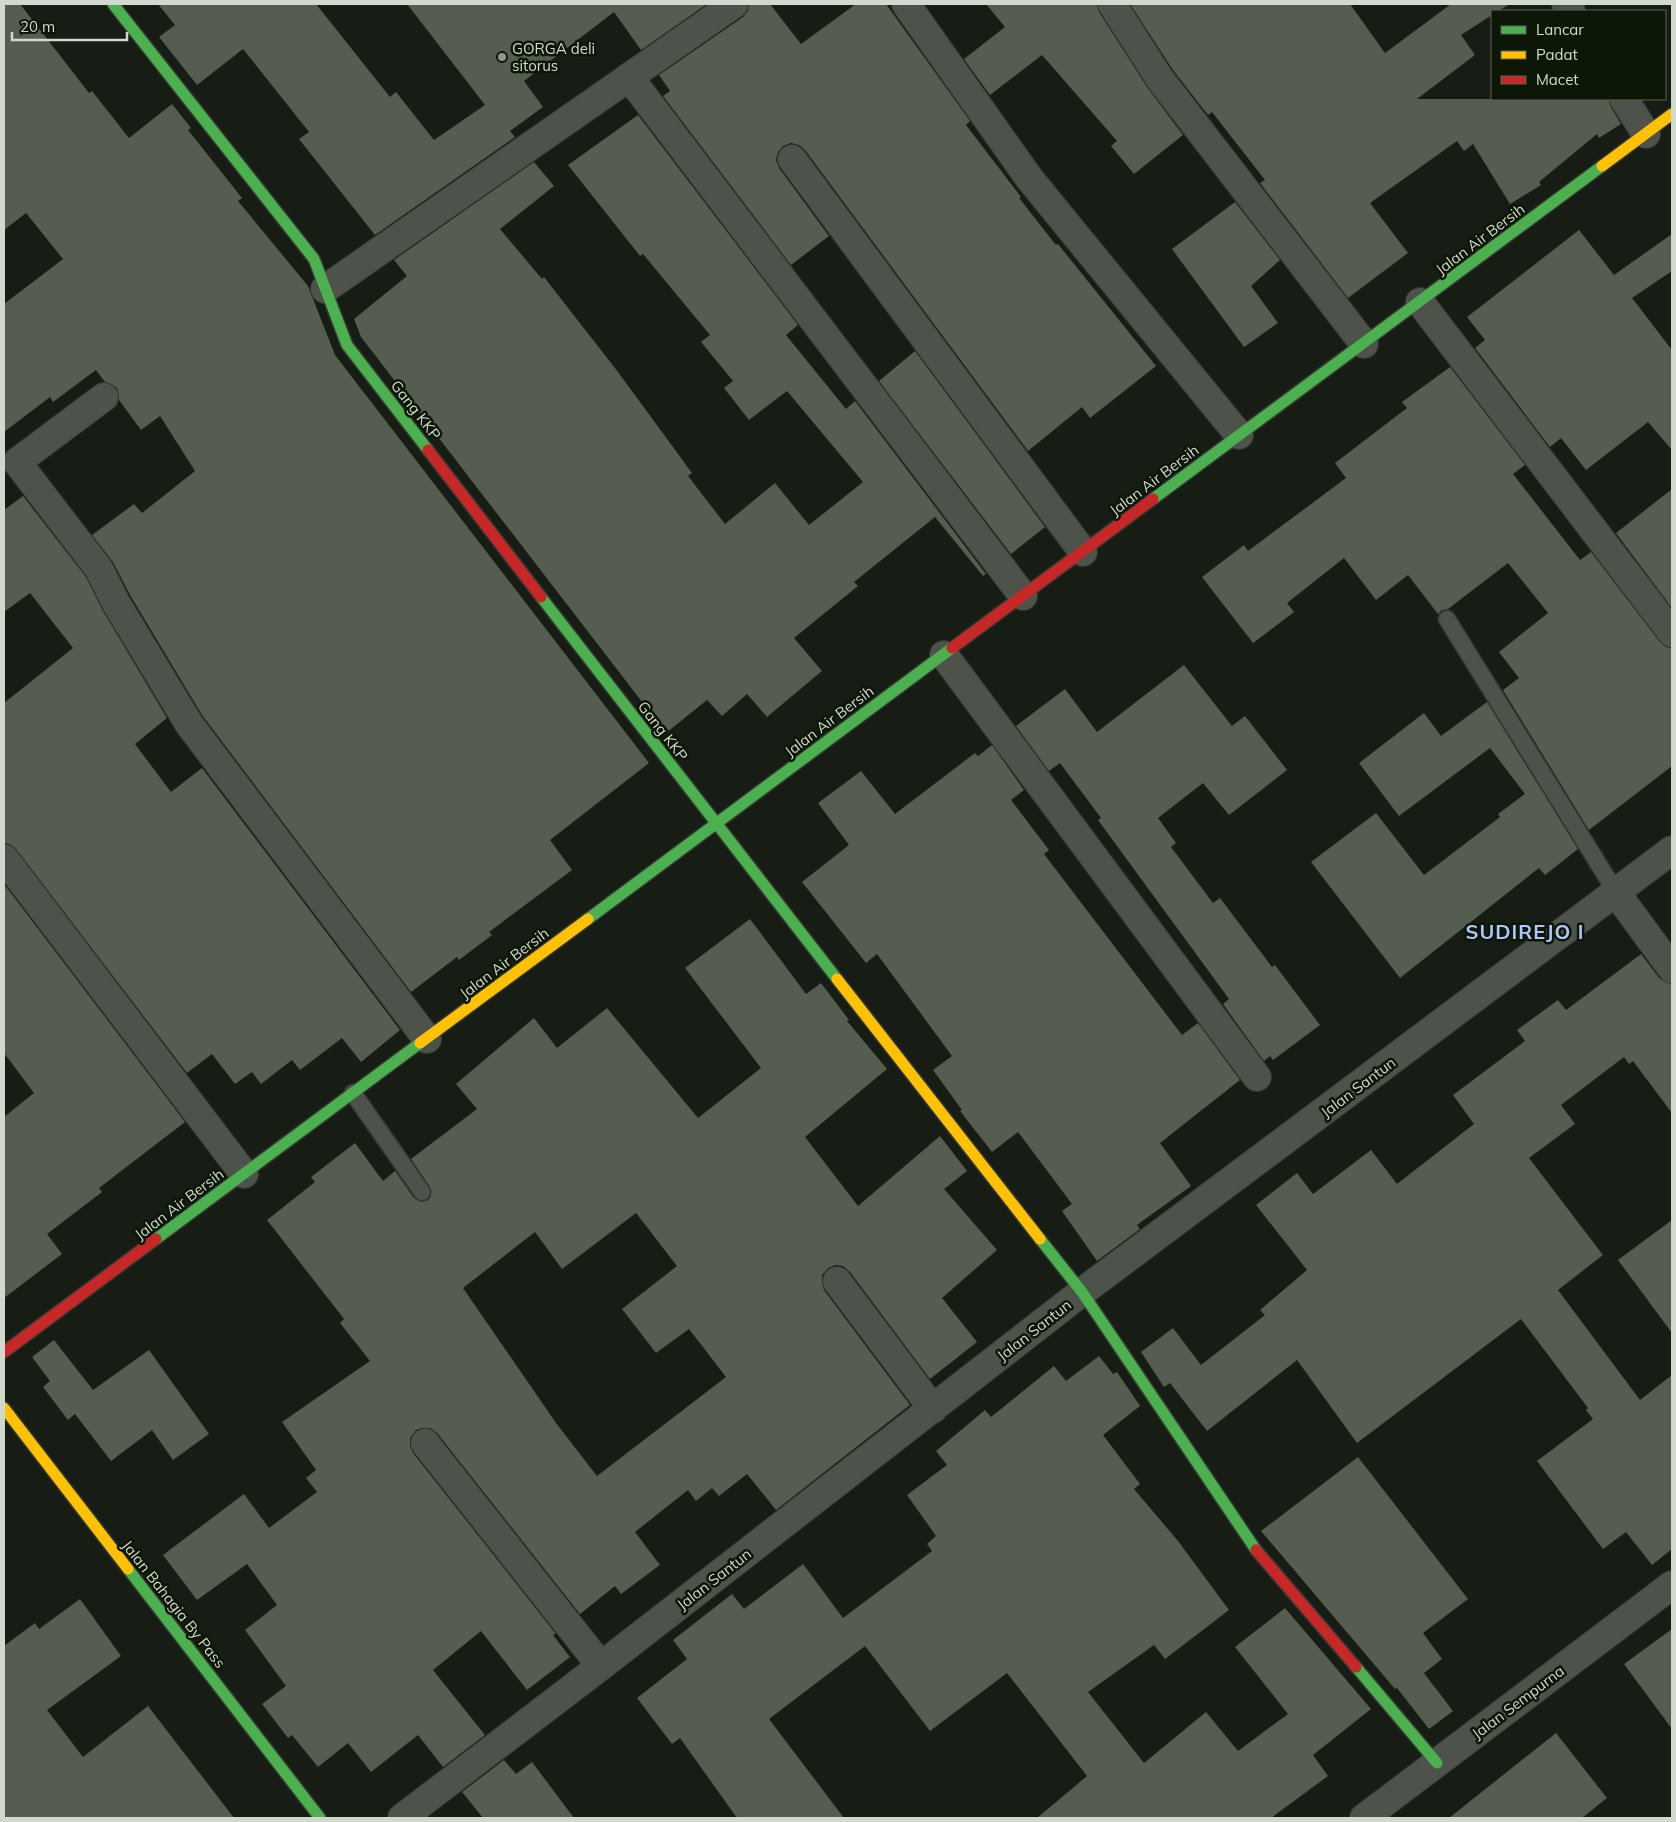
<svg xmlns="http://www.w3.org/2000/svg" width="1676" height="1822" viewBox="0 0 1676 1822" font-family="Mulish,sans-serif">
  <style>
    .building { fill: #545d4f; fill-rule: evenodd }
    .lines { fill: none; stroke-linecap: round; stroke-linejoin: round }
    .lane-casing { stroke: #343932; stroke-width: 19 }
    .street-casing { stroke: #343932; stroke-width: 30 }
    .fast-casing { stroke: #343932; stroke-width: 14 }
    .slow-casing { stroke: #343932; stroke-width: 14 }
    .jam-casing { stroke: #343932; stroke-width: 14 }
    .lane { stroke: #4d534b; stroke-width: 16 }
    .street { stroke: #4d534b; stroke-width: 28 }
    .fast { stroke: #4caf50; stroke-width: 11 }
    .slow { stroke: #ffc107; stroke-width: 11 }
    .jam { stroke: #c62828; stroke-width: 11 }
    .poi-dot { fill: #90978d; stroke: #0d1708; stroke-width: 2 }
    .labels { text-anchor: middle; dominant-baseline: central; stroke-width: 5; stroke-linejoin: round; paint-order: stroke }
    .poi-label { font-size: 15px; fill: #d1d9ce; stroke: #0d1708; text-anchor: start }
    .street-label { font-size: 15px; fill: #d1d9ce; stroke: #0d1708 }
    .district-label { font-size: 20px; font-weight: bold; letter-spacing: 1px; fill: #afc5fb; stroke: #0d1708 }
  </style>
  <rect width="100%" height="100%" fill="#171d14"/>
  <g class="building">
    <polygon points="4,4 20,4 89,93 92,91 129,138 172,104 191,128 188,130 242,198 238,201 308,286 335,355 649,763 550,840 572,870 489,932 492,935 459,960 457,957 411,992 202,715 130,595 113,562 92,535 134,504 142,513 195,471 160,416 141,430 119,400 117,388 105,382 96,370 53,402 50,397 4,432 4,304 63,259 26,213 4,230"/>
    <polygon points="158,4 316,4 390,97 396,92 434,140 485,105 407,4 707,4 641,50 614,12 524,81 543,107 510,131 515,137 375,235 299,139 309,132 243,49 197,85 159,37 175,25"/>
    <polygon points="749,4 770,4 801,44 856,4 886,4 970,121 966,125 1021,197 1019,198 1056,245 1058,244 1156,366 1090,418 1082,407 1028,451 805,150 799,145 791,143 783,146 778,152 776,160 779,168 829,236 791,265 663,96 670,91 659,75 743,17 748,11"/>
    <polygon points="986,4 1097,4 1099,12 1147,87 1183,135 1134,174 1111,146 1117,141 1042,55 990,95 964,59 1005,27"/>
    <polygon points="1130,4 1350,4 1385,53 1451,4 1510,4 1498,11 1492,11 1492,15 1461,35 1475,55 1417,99 1609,99 1611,107 1621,124 1599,138 1597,134 1539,182 1541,185 1510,204 1473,144 1464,151 1457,141 1370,203 1408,253 1348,298 1260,183 1265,180 1212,112 1208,115 1173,70"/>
    <polygon points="638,115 798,325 786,335 846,409 855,401 986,574 983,576 935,517 854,582 858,586 794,638 822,671 767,717 747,694 722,716 707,700 666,733 361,337 354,319 407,276 394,260 534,162 554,186 500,229 542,279 544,277 618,372 692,473 688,476 725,524 775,483 809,525 863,482 787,391 749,420 724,388 733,381 701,342 710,335 643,254 640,256 568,165"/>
    <polygon points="1235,202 1280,260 1251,286 1278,323 1244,347 1172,249"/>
    <polygon points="1579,230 1614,275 1672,234 1672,271 1632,298 1672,350 1672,450 1648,422 1586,470 1561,438 1550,447 1475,348 1485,340 1467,317"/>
    <polygon points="915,351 1045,527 1011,554 879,381"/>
    <polygon points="1450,367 1525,465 1513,474 1580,560 1591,552 1660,642 1666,647 1672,648 1672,766 1589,830 1503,690 1519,678 1499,652 1548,613 1508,563 1448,609 1442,610 1438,614 1408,575 1376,600 1344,558 1287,603 1294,612 1253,643 1202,577 1244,545 1248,551 1346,478 1335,463 1407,408 1402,402"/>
    <polygon points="1672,489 1672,608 1616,533"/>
    <polygon points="23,496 86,577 103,611 167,718 135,744 171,792 202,768 400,1030 361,1062 342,1038 300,1070 292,1060 261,1084 252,1072 235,1084 212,1054 187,1073 16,849 10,844 4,843 4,703 73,648 30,593 4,612 4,510"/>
    <polygon points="1184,665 1232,726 1245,716 1287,770 1229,815 1203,783 1158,818 1176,843 1171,847 1213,903 1220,898 1272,967 1275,965 1320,1025 1273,1060 1270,1056 1264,1061 1223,1004 1229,999 1098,820 1101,818 1060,763 1049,771 1016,726 1065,689 1097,732"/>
    <polygon points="1487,702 1578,849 1545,875 1539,868 1400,978 1311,862 1376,813 1424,875 1500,817 1498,814 1525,794 1490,748 1399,816 1359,763 1424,713 1441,736"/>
    <polygon points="992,745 1024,790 1011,800 1049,850 1044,854 1182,1035 1198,1023 1240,1080 1160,1143 1191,1186 1137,1225 1140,1229 1097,1261 1062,1211 1072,1204 1018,1132 992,1152 960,1111 962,1110 933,1070 952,1056 877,954 866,963 802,882 849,845 818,803 861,771 895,814 975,753 978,756"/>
    <polygon points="4,884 185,1122 99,1188 102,1192 47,1234 62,1254 4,1298 4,1117 34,1093 4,1053"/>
    <path d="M750 919 806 994 821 983 849 1020 847 1021 887 1069 805 1137 858 1206 940 1136 967 1171 944 1189 997 1250 942 1298 977 1342 930 1379 850 1272 843 1266 836 1265 828 1268 822 1275V1283L824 1290 910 1405 776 1510 747 1474 719 1496 712 1488 696 1501 688 1490 635 1532 660 1565 621 1594 615 1586 580 1614 437 1433 430 1428H422L416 1430 410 1438V1446L413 1453 556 1634 553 1635 570 1657 527 1690 481 1631 433 1670 485 1735 443 1767 418 1735 371 1772 348 1743 318 1767 292 1735 288 1738 262 1704 286 1686 245 1630 277 1605 247 1564 197 1600 163 1555 244 1494 269 1528 317 1492 306 1478 316 1470 282 1422 370 1361 340 1323 344 1319 267 1220 315 1182 311 1177 355 1143 383 1181 395 1171 414 1198 422 1202 428 1200 431 1196 430 1187 411 1159 477 1109 456 1084 534 1018 557 1048 607 1008 698 1118 761 1068 685 968ZM636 1213 677 1266 622 1309 656 1353 689 1329 726 1377 597 1476 556 1423 463 1288 535 1232 562 1269Z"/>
    <polygon points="1641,954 1660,979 1672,984 1672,1113 1633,1061 1629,1064 1624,1057 1561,1105 1575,1124 1529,1158 1603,1255 1558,1290 1640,1400 1672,1375 1672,1549 1652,1565 1626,1532 1603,1549 1537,1461 1593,1419 1586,1410 1588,1408 1521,1319 1357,1443 1297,1360 1207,1431 1170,1383 1164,1387 1141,1352 1173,1328 1201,1365 1265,1315 1260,1310 1307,1270 1256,1205 1297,1173 1313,1194 1371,1150 1397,1184 1474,1124 1453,1095 1525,1041 1517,1030 1558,1000 1566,1010"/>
    <polygon points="1672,1220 1672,1333 1618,1260"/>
    <polygon points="54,1340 93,1390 149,1350 209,1434 173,1460 152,1430 111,1461 75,1414 68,1420 43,1387 50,1381 32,1357"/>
    <polygon points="1099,1356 1113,1374 1117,1372 1140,1406 1103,1435 1140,1484 1134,1489 1178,1541 1229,1610 1165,1659 1154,1645 1088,1692 1144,1763 1206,1712 1238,1751 1288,1714 1235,1647 1285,1608 1371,1709 1313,1755 1328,1776 1271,1818 1037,1818 1087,1776 1007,1673 930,1731 865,1646 769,1719 844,1818 737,1818 680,1738 672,1744 637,1698 687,1659 673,1640 732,1594 744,1609 803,1564 843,1618 932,1551 927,1544 936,1536 907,1495 947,1465 936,1451 985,1410 991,1417 1054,1366 1066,1381"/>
    <polygon points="1358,1457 1468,1599 1423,1633 1442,1659 1424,1673 1453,1711 1429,1729 1397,1688 1395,1689 1261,1531"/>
    <polygon points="80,1599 121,1656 47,1710 83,1757 148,1706 234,1818 4,1818 4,1646 35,1623 39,1629"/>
    <polygon points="1672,1629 1672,1729 1624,1664"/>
    <polygon points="1556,1733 1607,1798 1582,1818 1449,1818"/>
    <polygon points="504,1760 516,1774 532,1762 574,1818 483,1818 462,1792"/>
  </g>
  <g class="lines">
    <defs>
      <g id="lane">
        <polyline points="1447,619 1617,894"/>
        <polyline points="353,1093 422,1192"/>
      </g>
      <g id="street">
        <polyline points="906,4 1029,178 1239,435"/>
        <polyline points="1112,4 1160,79 1364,344"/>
        <polyline points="1566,4 1571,11"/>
        <polyline points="629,77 1023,596"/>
        <polyline points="1624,99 1646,134"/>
        <polyline points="792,159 1083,552"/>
        <polyline points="325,289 734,4"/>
        <polyline points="1420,302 1672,633"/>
        <polyline points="104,397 17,462 99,569 116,603 189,724 427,1039"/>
        <polyline points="944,655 1257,1077"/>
        <polyline points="4,858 244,1174"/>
        <polyline points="1617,894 1672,969"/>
        <polyline points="837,1281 933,1409"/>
        <polyline points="425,1443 601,1666"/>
        <polyline points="402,1818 601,1666 1082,1292 1672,850"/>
        <polyline points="1364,1818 1672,1585"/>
      </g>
      <g id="fast">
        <polyline points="113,4 314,259 347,345 428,450"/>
        <polyline points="1153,499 1602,166"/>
        <polyline points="541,597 837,979"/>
        <polyline points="588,919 952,648"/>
        <polyline points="156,1239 420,1043"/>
        <polyline points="1040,1239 1082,1292 1256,1550"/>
        <polyline points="128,1569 320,1818"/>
        <polyline points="1356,1667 1437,1763"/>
      </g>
      <g id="slow">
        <polyline points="1602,166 1672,114"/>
        <polyline points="837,979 1040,1239"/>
        <polyline points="420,1043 588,919"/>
        <polyline points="4,1408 128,1569"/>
      </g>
      <g id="jam">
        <polyline points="428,450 541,597"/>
        <polyline points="952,648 1153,499"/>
        <polyline points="4,1352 156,1239"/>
        <polyline points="1256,1550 1356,1667"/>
      </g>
    </defs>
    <use href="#lane" class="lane-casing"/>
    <use href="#street" class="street-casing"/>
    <use href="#fast" class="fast-casing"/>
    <use href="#slow" class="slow-casing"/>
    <use href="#jam" class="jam-casing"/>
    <use href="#lane" class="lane"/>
    <use href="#street" class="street"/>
    <use href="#fast" class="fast"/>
    <use href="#slow" class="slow"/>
    <use href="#jam" class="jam"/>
  </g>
  <circle class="poi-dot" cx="502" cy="57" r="5"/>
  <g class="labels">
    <g class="poi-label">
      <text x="512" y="48">GORGA deli<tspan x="512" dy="17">sitorus</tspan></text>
    </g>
    <g class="street-label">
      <text transform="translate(1480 239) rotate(-37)">Jalan Air Bersih</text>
      <text transform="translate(416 410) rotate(52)">Gang KKP</text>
      <text transform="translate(1154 480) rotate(-37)">Jalan Air Bersih</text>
      <text transform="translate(829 721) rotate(-37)">Jalan Air Bersih</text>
      <text transform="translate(663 731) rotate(52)">Gang KKP</text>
      <text transform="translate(504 963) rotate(-37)">Jalan Air Bersih</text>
      <text transform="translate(1358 1087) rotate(-37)">Jalan Santun</text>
      <text transform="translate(179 1204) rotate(-37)">Jalan Air Bersih</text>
      <text transform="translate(1034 1330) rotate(-38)">Jalan Santun</text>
      <text transform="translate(714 1579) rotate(-38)">Jalan Santun</text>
      <text transform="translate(174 1604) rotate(52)">Jalan Bahagia By Pass</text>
      <text transform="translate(1518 1702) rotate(-37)">Jalan Sempurna</text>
    </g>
    <g class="district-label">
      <text x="1525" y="931">SUDIREJO I</text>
    </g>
  </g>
  <rect width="1676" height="1822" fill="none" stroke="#d1d9ce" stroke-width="10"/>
  <rect x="1491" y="10" width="175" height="90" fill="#0d1708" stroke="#5b6557"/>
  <rect x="1501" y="26" width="25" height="8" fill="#4caf50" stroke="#5b6557"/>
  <text x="1536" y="35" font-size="15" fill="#d1d9ce">Lancar</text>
  <rect x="1501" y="51" width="25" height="8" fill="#ffc107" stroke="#5b6557"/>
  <text x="1536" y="60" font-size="15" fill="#d1d9ce">Padat</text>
  <rect x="1501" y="76" width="25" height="8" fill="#c62828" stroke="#5b6557"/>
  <text x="1536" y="85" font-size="15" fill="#d1d9ce">Macet</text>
  <path d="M12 32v8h115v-8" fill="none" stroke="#d1d9ce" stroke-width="2.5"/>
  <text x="20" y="32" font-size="15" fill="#d1d9ce" stroke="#0d1708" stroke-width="4" paint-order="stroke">20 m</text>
</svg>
